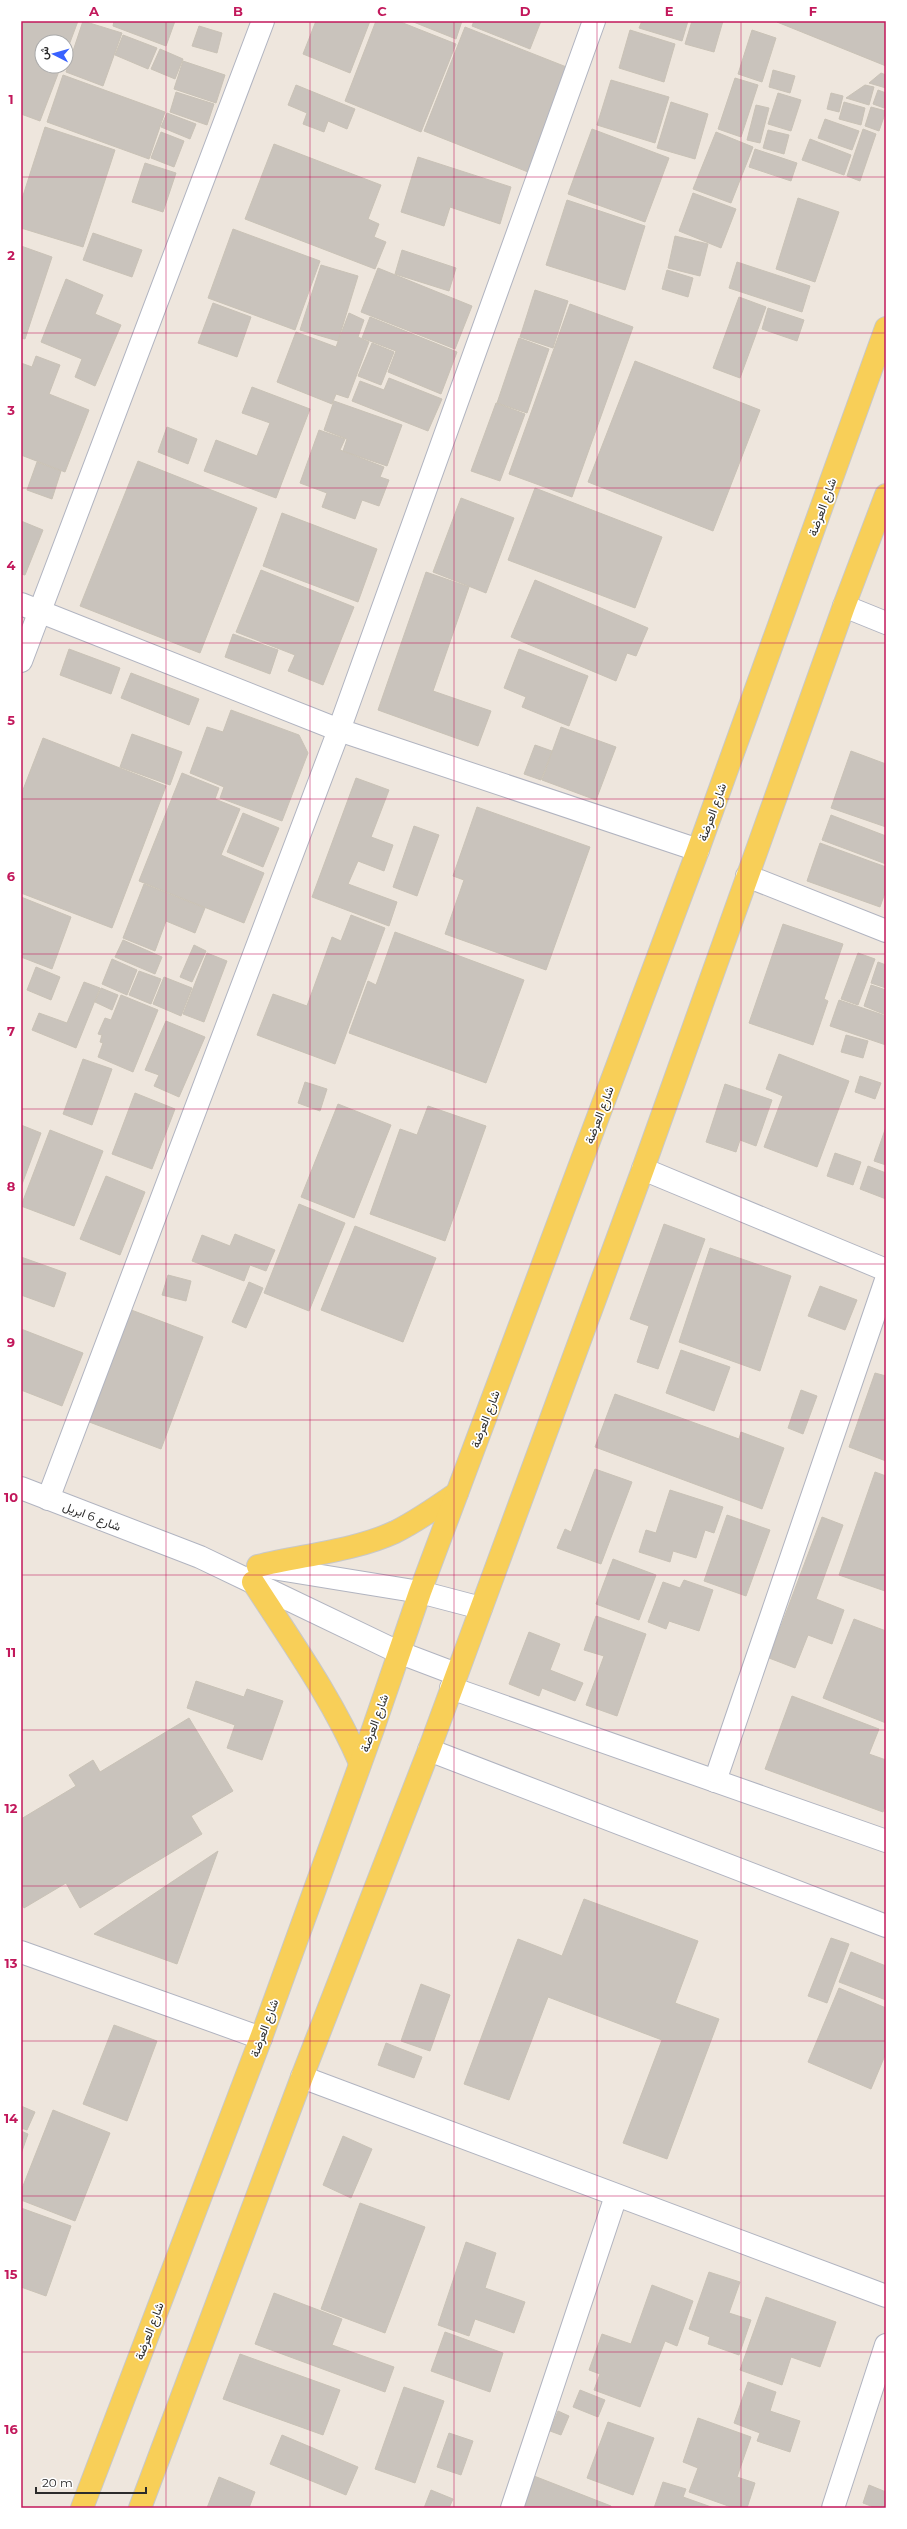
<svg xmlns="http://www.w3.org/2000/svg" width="907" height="2529" viewBox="0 0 907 2529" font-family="Montserrat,Vazirmatn,sans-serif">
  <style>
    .building { fill: #c9c3bc; stroke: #c9c2b6 }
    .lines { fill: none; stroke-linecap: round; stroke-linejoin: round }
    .minor-casing { stroke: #b1b4c0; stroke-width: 24 }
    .tertiary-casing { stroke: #b1b4c0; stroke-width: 24 }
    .primary-casing { stroke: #c8c8c8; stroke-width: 24 }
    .minor { stroke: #fff; stroke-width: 22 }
    .tertiary { stroke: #fff; stroke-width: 22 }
    .primary { stroke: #f8cf58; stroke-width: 22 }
    .grid { fill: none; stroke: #c2185b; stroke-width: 1; stroke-opacity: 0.55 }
    .labels { text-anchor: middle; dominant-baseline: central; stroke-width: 3.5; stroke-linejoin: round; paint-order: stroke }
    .street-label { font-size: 12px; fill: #2b2b2b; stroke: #fff }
    .neatline { fill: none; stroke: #c2185b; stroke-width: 1.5 }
    .grid-label { font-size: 13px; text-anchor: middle; font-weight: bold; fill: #c2185b }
  </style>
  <rect width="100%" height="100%" fill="#eee6dd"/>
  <g class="building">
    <polygon points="21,21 78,21 66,53 66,42 42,42 42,66 61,66 40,121 21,114"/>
    <polygon points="83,21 122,33 103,86 66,72"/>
    <polygon points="114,21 175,21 166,46 113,26"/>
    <polygon points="316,21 370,21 350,73 303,54"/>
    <polygon points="376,21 398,21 456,44 421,132 345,101"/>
    <polygon points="411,21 462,21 456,39"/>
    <polygon points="474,21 541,21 530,49 472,26"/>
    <polygon points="642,21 688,21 682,41 639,28"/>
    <polygon points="692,21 723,21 714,52 685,44"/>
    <polygon points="777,21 886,21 886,66 777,22"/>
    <polygon points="199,26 222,33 217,53 192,46"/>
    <polygon points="465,27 569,68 528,172 424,131"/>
    <polygon points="630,30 675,44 664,82 619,68"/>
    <polygon points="752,30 776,38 762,82 738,74"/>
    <polygon points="123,35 157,48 148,69 115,55"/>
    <polygon points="160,49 183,59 175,79 151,69"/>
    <polygon points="183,61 225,75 216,103 174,89"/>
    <polygon points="773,70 795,76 790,93 769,87"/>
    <polygon points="881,73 886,75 886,88 869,83"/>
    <polygon points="63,75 165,112 149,159 47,122"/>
    <polygon points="735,78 758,85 741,137 718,129"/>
    <polygon points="611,80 669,97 655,143 597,125"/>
    <polygon points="296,85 355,109 347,129 328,121 324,132 303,124 307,113 288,105"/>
    <polygon points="865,85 874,87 869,105 846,98"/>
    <polygon points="878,90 886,93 884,108 873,104"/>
    <polygon points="176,92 214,104 207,125 170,112"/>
    <polygon points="778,93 801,100 791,131 768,124"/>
    <polygon points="831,93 843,96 839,112 827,109"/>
    <polygon points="671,102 708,114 695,159 657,148"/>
    <polygon points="844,102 865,108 861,125 839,119"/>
    <polygon points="756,105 769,108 760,143 747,140"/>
    <polygon points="871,107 886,111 879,131 865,126"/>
    <polygon points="167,113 196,124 190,139 161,127"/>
    <polygon points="825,119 859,131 852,150 818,138"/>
    <polygon points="45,127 115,150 83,247 21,228 21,202"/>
    <polygon points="592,129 669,158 645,222 568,194"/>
    <polygon points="863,129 876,134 860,181 847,176"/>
    <polygon points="768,130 789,135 784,154 763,148"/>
    <polygon points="161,132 184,141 174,167 151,158"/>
    <polygon points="716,132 753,147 731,203 693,189"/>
    <polygon points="810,139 851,155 844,175 802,160"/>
    <polygon points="274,144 381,185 368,219 379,224 374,237 386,242 375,269 245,219"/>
    <polygon points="755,149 797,163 791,181 749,167"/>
    <polygon points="418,157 511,187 500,224 450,207 444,226 401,212"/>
    <polygon points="145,163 176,173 163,212 132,202"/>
    <polygon points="693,193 736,209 721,248 679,231"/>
    <polygon points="798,198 839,212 815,282 776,269"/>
    <polygon points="567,200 645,226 625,290 546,265"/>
    <polygon points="233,229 320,261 295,330 208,298"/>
    <polygon points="93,233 142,250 132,277 83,260"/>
    <polygon points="675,236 708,244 700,276 668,268"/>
    <polygon points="21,246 52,257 25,339 21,338"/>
    <polygon points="402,250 456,268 449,291 395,274"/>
    <polygon points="737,262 810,286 802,312 729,288"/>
    <polygon points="321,265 358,276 338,341 300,330"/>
    <polygon points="378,268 472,306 455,349 361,312"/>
    <polygon points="667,270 693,278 688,297 662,289"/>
    <polygon points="66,279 103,295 95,314 121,325 95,386 75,377 82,359 41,342"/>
    <polygon points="535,290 568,301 553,348 520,337"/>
    <polygon points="739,297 766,307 740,378 713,368"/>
    <polygon points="213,303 251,317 237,357 198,343"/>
    <polygon points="570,304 633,327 572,497 509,474"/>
    <polygon points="768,308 804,320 797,341 762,329"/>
    <polygon points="349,313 364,320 358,337 369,342 348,398 336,394 332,404 277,382 296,332 336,347"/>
    <polygon points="370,317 457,352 441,394 388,372 396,351 362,338"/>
    <polygon points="519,338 549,349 527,413 497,403"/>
    <polygon points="372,343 394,352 381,385 358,376"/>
    <polygon points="36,356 60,365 49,394 89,410 65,472 21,455 21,363 32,367"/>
    <polygon points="635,361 760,410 713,531 588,482"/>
    <polygon points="389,378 442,399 428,431 352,401 360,381 384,390"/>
    <polygon points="252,387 310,409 276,498 204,471 216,440 257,456 270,423 242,413"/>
    <polygon points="334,401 402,425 387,466 343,451 347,439 324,430"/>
    <polygon points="496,403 525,414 500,481 471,471"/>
    <polygon points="167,427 197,439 188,464 158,452"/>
    <polygon points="319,430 345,439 340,450 384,467 380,477 389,480 379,506 362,500 355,519 322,507 327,493 300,483"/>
    <polygon points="138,461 257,508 200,653 80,606"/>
    <polygon points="37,462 61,471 52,499 27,490"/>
    <polygon points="535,488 662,537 635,608 508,560"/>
    <polygon points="461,498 514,518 486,593 433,572"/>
    <polygon points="282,513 377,549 358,602 263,566"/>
    <polygon points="21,521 43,530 25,575 21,574"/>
    <polygon points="261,570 354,607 323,685 288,671 295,655 236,632"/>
    <polygon points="426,572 469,587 433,691 491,711 478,746 378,710"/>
    <polygon points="535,580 648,628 636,656 627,653 616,681 511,637"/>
    <polygon points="233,634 278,650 270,674 225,657"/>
    <polygon points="69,649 120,668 111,694 60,675"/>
    <polygon points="519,649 588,676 569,726 522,707 526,697 504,688"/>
    <polygon points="131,673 199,699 189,725 121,698"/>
    <polygon points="231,710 299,735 308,753 282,821 220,798 224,787 190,773 207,727 223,732"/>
    <polygon points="561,727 616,747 596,800 542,780"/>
    <polygon points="132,734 182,752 170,785 120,767"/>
    <polygon points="43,738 166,786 112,928 21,893 21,795"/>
    <polygon points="535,745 552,751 541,780 524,774"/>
    <polygon points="851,751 886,764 886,827 831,808"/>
    <polygon points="182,773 219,788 215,799 240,809 221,855 264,873 244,923 139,881"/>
    <polygon points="356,778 389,790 371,837 393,845 384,871 358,861 348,884 397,902 389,926 312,897"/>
    <polygon points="477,807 590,847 546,970 445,934 464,880 453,876"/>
    <polygon points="243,813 279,828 263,867 227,852"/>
    <polygon points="831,815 886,836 886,864 822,840"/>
    <polygon points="414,826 439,835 417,896 393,887"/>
    <polygon points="820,843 886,867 886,890 880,907 807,881"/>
    <polygon points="144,884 205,908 195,933 166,921 155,951 123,938"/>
    <polygon points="21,897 71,917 52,969 21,957"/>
    <polygon points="351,915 385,928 335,1064 257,1035 273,994 307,1006 332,937 341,941"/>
    <polygon points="783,924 843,944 824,999 828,1001 813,1045 749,1023"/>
    <polygon points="395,932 524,980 486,1083 349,1033 368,981 376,985"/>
    <polygon points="123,940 162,957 155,974 115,957"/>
    <polygon points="194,945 206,951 192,982 180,977"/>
    <polygon points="207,953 227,961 204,1022 183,1014"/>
    <polygon points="858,953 875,959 858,1005 841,999"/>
    <polygon points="112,959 137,970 127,995 102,984"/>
    <polygon points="878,962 886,965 886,988 871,983"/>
    <polygon points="36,967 60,977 51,1000 27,990"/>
    <polygon points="139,971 161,979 151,1004 129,995"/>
    <polygon points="164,977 192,988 181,1016 153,1004"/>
    <polygon points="84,982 100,988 76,1048 32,1030 39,1013 67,1023"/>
    <polygon points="871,985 886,990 886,1015 864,1006"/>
    <polygon points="101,988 118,995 112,1010 95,1002"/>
    <polygon points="121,995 158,1010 133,1072 98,1057 103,1043 100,1042 102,1035 98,1034 105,1018 111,1020"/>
    <polygon points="839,1000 886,1016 886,1045 830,1026"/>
    <polygon points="166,1021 205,1037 179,1097 154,1086 159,1075 145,1070"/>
    <polygon points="846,1035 868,1041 863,1058 841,1052"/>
    <polygon points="779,1054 849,1081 817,1167 764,1147 783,1096 766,1089"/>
    <polygon points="83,1059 112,1069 92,1125 63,1114"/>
    <polygon points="860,1076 881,1083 875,1099 855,1092"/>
    <polygon points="305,1082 327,1089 320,1111 298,1103"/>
    <polygon points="725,1084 772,1100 756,1146 740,1140 736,1152 706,1142"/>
    <polygon points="135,1093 175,1109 152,1169 112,1154"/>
    <polygon points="338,1104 391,1125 354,1218 301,1197"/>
    <polygon points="428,1106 486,1126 445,1241 370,1214 400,1129 417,1135"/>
    <polygon points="21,1125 41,1133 21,1187"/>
    <polygon points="886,1127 886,1165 874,1161"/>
    <polygon points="50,1130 103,1151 74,1226 21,1206"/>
    <polygon points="835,1153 861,1162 853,1185 827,1176"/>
    <polygon points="868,1166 886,1173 886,1199 860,1189"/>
    <polygon points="106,1176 145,1192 120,1255 80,1239"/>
    <polygon points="299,1204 345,1223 309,1311 264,1293"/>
    <polygon points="664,1224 705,1239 658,1369 637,1362 649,1326 630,1319"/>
    <polygon points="355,1226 436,1258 403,1342 321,1310"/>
    <polygon points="235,1234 275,1250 266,1271 250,1265 244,1281 192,1261 202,1235 230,1246"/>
    <polygon points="710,1248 791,1276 760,1371 679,1342"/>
    <polygon points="21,1257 66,1273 54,1307 21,1295"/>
    <polygon points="168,1275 191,1281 186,1301 162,1295"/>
    <polygon points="249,1282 263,1288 246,1328 232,1322"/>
    <polygon points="820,1286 857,1300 845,1330 808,1316"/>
    <polygon points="126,1308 203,1337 161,1449 84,1420"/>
    <polygon points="21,1329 83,1353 62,1406 21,1390"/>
    <polygon points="681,1350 730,1367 714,1411 666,1393"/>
    <polygon points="875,1373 886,1376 886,1461 849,1447"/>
    <polygon points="801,1390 817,1396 803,1434 788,1428"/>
    <polygon points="615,1394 739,1439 741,1432 784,1448 762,1509 595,1447"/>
    <polygon points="595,1469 632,1482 601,1564 557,1548 565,1529 571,1532"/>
    <polygon points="875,1472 886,1476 885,1591 839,1575"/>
    <polygon points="670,1490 723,1507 714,1533 705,1530 696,1558 673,1551 670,1562 639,1552 646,1530 656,1533"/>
    <polygon points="727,1515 770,1530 746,1596 704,1581"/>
    <polygon points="822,1517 843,1525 816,1599 844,1610 832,1644 808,1635 795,1668 769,1658"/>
    <polygon points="613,1559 656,1575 639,1620 596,1604"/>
    <polygon points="684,1580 713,1590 699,1631 669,1621 666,1629 648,1622 663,1582 680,1588"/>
    <polygon points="596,1616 646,1634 617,1716 586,1705 604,1656 584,1650"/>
    <polygon points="854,1619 886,1631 886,1723 823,1698"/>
    <polygon points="529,1632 560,1644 550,1670 583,1683 575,1701 542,1688 539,1696 509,1684"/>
    <polygon points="196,1681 244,1697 247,1689 283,1701 262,1760 227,1748 235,1725 187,1708"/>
    <polygon points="792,1696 879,1729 869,1754 886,1760 886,1803 883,1812 765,1769"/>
    <polygon points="189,1718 233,1791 191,1816 202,1834 80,1908 66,1883 24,1908 21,1903 21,1819 76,1786 69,1775 93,1760 100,1772"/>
    <polygon points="218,1851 177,1964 94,1934"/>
    <polygon points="584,1899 698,1941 675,2003 719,2019 667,2159 623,2143 662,2040 548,1997 509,2100 464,2084 518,1939 562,1956"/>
    <polygon points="831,1938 849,1944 827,2003 808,1996"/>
    <polygon points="851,1952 886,1966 886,2000 839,1982"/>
    <polygon points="421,1984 450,1995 430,2051 401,2041"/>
    <polygon points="839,1988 886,2008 886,2053 871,2089 808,2062"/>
    <polygon points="114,2025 157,2041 127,2121 83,2104"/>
    <polygon points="386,2043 422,2057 414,2078 378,2065"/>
    <polygon points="21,2106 35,2112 27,2130 21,2128"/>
    <polygon points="53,2110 110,2133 75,2221 21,2200 21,2191"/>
    <polygon points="21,2131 28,2134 21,2154"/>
    <polygon points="343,2136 372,2149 351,2198 323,2185"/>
    <polygon points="360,2203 425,2227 385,2333 321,2309"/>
    <polygon points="21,2208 71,2226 46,2296 21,2287"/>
    <polygon points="466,2242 496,2253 485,2288 525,2302 514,2333 475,2319 469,2336 438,2325"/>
    <polygon points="709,2272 740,2282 729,2313 751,2320 739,2355 708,2344 710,2337 689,2329"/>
    <polygon points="652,2285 693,2301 677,2346 665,2341 640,2407 594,2390 600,2374 589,2370 602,2334 631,2344"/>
    <polygon points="274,2293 342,2319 332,2345 394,2367 385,2392 255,2344"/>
    <polygon points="766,2297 836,2322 820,2367 791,2357 782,2385 740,2370"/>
    <polygon points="445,2332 503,2353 490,2392 431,2371"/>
    <polygon points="240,2354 340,2390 323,2435 223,2399"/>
    <polygon points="748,2382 776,2392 770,2411 800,2421 790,2452 757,2441 760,2433 734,2423"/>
    <polygon points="404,2387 444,2401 415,2483 375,2469"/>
    <polygon points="580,2390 605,2400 598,2417 573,2407"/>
    <polygon points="558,2411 569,2416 561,2435 550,2431"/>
    <polygon points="698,2418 751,2437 737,2477 755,2483 747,2508 734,2508 689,2492 698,2468 683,2462"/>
    <polygon points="608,2422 654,2438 633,2495 587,2478"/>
    <polygon points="449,2433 473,2441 461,2475 437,2467"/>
    <polygon points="282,2435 358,2467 346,2495 270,2464"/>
    <polygon points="534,2476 611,2506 611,2508 522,2508"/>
    <polygon points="219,2477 255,2492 249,2508 207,2508"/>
    <polygon points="663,2482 686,2489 683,2497 714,2508 654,2508"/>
    <polygon points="869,2485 886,2492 886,2508 876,2508 863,2503"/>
    <polygon points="431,2490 453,2499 449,2508 424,2508"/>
  </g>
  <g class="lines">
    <defs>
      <g id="minor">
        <polyline points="21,604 339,730 698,850"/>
        <polyline points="844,606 886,623"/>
        <polyline points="21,661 263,21"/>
        <polyline points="747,876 886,931"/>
        <polyline points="643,1169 886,1270"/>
        <polyline points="48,1499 339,730 594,21"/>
        <polyline points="451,1688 886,1841"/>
        <polyline points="429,1750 886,1926"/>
        <polyline points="715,1781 886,1280"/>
        <polyline points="21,1952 261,2038"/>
        <polyline points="302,2077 886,2296"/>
        <polyline points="512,2508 616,2196"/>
        <polyline points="833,2508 886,2345"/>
      </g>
      <g id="tertiary">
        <polyline points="21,1488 200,1557 398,1652 456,1674"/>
        <polyline points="260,1566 420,1592 481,1608"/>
      </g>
      <g id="primary">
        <path d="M258 1566C302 1555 354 1551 395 1532 417 1521 437 1507 457 1493"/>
        <path d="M253 1582C291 1641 332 1698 360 1763"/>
        <polyline points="82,2508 261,2038 373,1729 420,1592 698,850 886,328"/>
        <polyline points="140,2508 302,2077 429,1750 643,1169 844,606 886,495"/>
      </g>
    </defs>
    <use href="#minor" class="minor-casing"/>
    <use href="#tertiary" class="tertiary-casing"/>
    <use href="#primary" class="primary-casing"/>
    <use href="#minor" class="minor"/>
    <use href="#tertiary" class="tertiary"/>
    <use href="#primary" class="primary"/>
  </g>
  <path class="grid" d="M166 21V2508M310 21V2508M454 21V2508M597 21V2508M741 21V2508M21 177H886M21 333H886M21 488H886M21 643H886M21 799H886M21 954H886M21 1109H886M21 1264H886M21 1420H886M21 1575H886M21 1730H886M21 1886H886M21 2041H886M21 2196H886M21 2352H886"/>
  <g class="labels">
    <g class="street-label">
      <text transform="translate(822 507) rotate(-70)">شارع العرضة</text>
      <text transform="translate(712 812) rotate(-70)">شارع العرضة</text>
      <text transform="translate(599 1115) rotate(-69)">شارع العرضة</text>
      <text transform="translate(485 1419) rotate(-69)">شارع العرضة</text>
      <text transform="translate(92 1516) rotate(21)">شارع 6 ابريل</text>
      <text transform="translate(374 1723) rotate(-70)">شارع العرضة</text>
      <text transform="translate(264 2028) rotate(-70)">شارع العرضة</text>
      <text transform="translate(149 2331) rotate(-69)">شارع العرضة</text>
    </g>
  </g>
  <rect width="907" height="2529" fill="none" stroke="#ffffff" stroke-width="44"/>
  <g transform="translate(54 54) rotate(276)"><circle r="19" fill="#ffffff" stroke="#aaaaaa"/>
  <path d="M0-3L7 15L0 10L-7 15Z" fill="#3861ff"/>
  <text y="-6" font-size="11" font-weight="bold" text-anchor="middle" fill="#2b2b2b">ش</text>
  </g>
  <path d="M36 2487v6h110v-6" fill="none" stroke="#2b2b2b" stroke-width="2"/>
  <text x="42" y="2487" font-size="12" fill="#2b2b2b" stroke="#ffffff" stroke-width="3" paint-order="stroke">20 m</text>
  <rect x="22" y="22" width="863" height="2485" class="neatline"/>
  <g class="grid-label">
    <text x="94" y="16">A</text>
    <text x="238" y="16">B</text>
    <text x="382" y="16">C</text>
    <text x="525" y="16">D</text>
    <text x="669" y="16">E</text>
    <text x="813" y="16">F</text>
    <text x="11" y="104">1</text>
    <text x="11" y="260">2</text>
    <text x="11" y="415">3</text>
    <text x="11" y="570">4</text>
    <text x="11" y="725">5</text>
    <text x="11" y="881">6</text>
    <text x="11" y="1036">7</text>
    <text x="11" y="1191">8</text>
    <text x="11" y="1347">9</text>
    <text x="11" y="1502">10</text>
    <text x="11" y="1657">11</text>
    <text x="11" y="1813">12</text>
    <text x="11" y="1968">13</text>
    <text x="11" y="2123">14</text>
    <text x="11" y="2279">15</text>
    <text x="11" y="2434">16</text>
  </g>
</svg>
